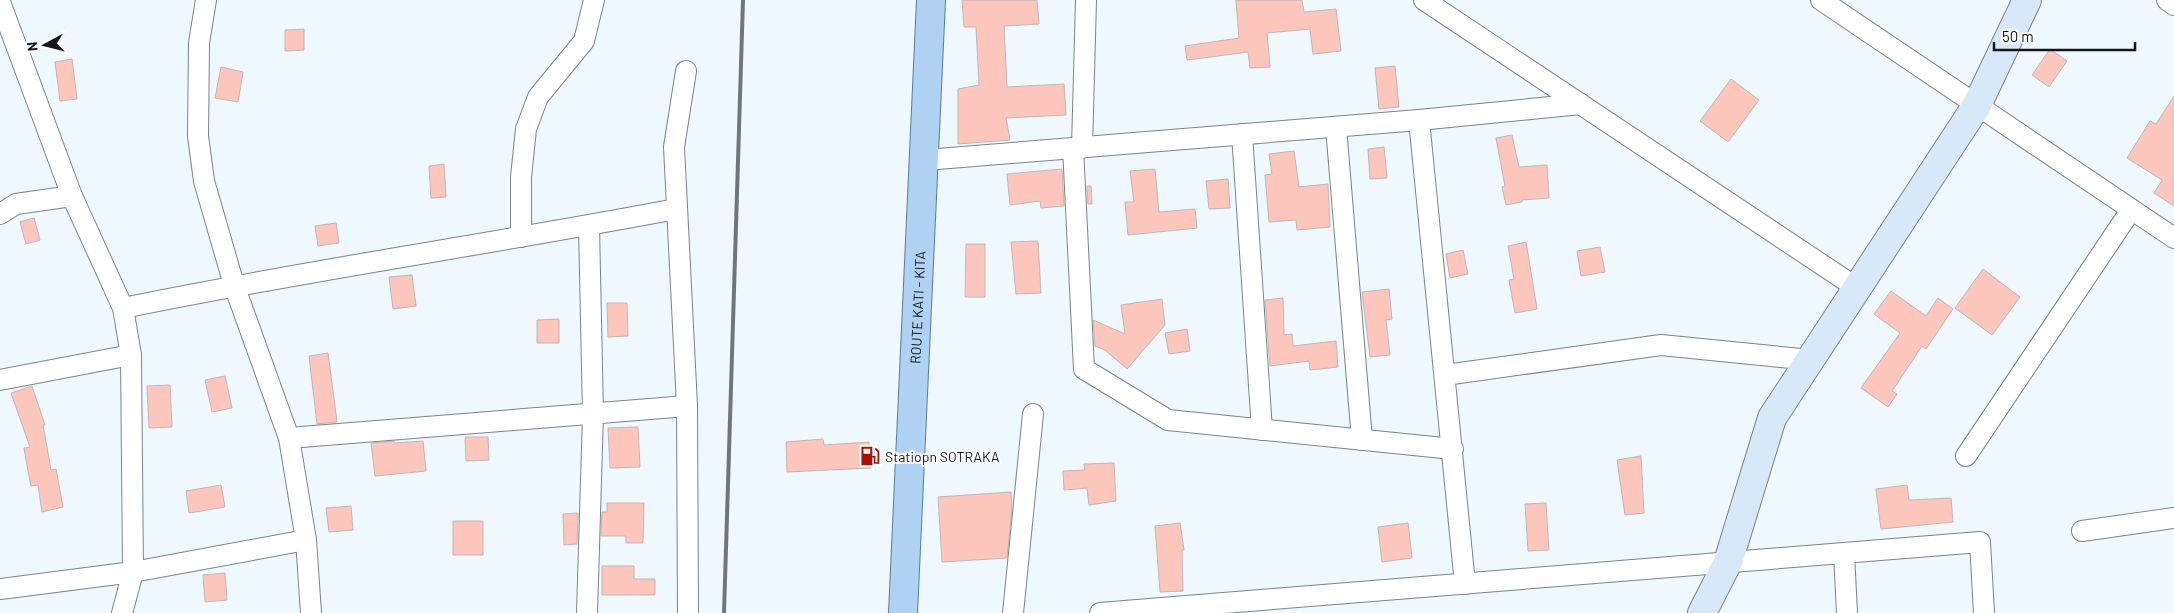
<svg xmlns="http://www.w3.org/2000/svg" width="2174" height="613" viewBox="0 0 2174 613" font-family="Barlow,sans-serif">
  <style>
    .building { fill: #fdc6bd; stroke: #c2b6b4 }
    .lines { fill: none; stroke-linecap: round; stroke-linejoin: round }
    .street-casing { stroke: #7c838a; stroke-width: 22 }
    .secondary-casing { stroke: #7c838a; stroke-width: 30 }
    .primary-casing { stroke: #567da1; stroke-width: 30 }
    .street { stroke: #fff; stroke-width: 20 }
    .secondary { stroke: #d7e8f9; stroke-width: 28 }
    .primary { stroke: #afd2f2; stroke-width: 28 }
    .rail { stroke: #70757a; stroke-width: 4 }
    .labels { text-anchor: middle; dominant-baseline: central; stroke-width: 4; stroke-linejoin: round; paint-order: stroke }
    .street-label { font-size: 14px; fill: #14171a; stroke: #fff }
    .poi-label { font-size: 14px; fill: #14171a; stroke: #fff; text-anchor: start }
  </style>
  <rect width="100%" height="100%" fill="#eff7ff"/>
  <g class="building">
    <polygon points="962,0 1037,0 1039,24 1004,26 1007,87 1064,84 1066,115 1006,118 1010,140 958,144 958,89 979,85 976,27 964,27"/>
    <polygon points="1236,0 1302,0 1304,12 1336,9 1341,51 1313,54 1310,29 1267,33 1270,67 1250,68 1248,52 1187,60 1185,46 1239,38"/>
    <polygon points="304,29 304,50 285,51 285,30"/>
    <polygon points="2050,49 2067,61 2049,87 2032,75"/>
    <polygon points="72,59 77,99 60,101 55,62"/>
    <polygon points="1395,66 1399,107 1379,109 1375,68"/>
    <polygon points="221,67 243,72 238,102 215,98"/>
    <polygon points="1731,79 1759,100 1728,142 1700,121"/>
    <polygon points="2174,96 2174,206 2154,193 2162,180 2127,158 2150,121 2156,124"/>
    <polygon points="1512,135 1519,167 1547,165 1549,198 1522,200 1522,202 1506,205 1502,187 1505,186 1496,138"/>
    <polygon points="1384,147 1387,178 1370,179 1368,149"/>
    <polygon points="1294,151 1299,187 1328,184 1330,227 1297,230 1296,220 1269,222 1265,175 1272,174 1269,154"/>
    <polygon points="444,164 446,197 431,198 429,166"/>
    <polygon points="1062,169 1064,206 1041,208 1040,201 1010,205 1007,174"/>
    <polygon points="1155,169 1159,212 1195,209 1197,228 1128,235 1125,202 1134,202 1130,171"/>
    <polygon points="1228,179 1230,208 1209,209 1206,181"/>
    <polygon points="1087,186 1091,186 1092,204 1088,204"/>
    <polygon points="34,218 40,240 26,244 20,222"/>
    <polygon points="336,223 339,243 318,246 315,226"/>
    <polygon points="1038,241 1041,293 1016,294 1011,242"/>
    <polygon points="1526,242 1537,309 1515,313 1509,280 1514,279 1508,246"/>
    <polygon points="966,244 985,244 985,297 965,297"/>
    <polygon points="1600,247 1605,272 1581,276 1577,251"/>
    <polygon points="1463,250 1468,274 1450,278 1446,254"/>
    <polygon points="1983,269 2020,297 1992,335 1955,308"/>
    <polygon points="412,275 416,306 393,309 389,277"/>
    <polygon points="1389,289 1392,319 1386,320 1390,355 1370,357 1362,292"/>
    <polygon points="1891,291 1926,316 1938,298 1953,309 1926,349 1922,346 1892,391 1897,394 1888,407 1861,388 1900,333 1874,314"/>
    <polygon points="1283,298 1284,335 1292,334 1293,346 1336,341 1338,367 1310,370 1309,361 1270,366 1265,300"/>
    <polygon points="1162,299 1165,325 1127,369 1105,350 1095,346 1093,320 1125,334 1121,305"/>
    <polygon points="607,303 627,303 628,336 608,337"/>
    <polygon points="559,319 559,343 537,343 537,320"/>
    <polygon points="1187,329 1190,351 1169,354 1165,333"/>
    <polygon points="328,353 337,422 317,424 309,356"/>
    <polygon points="225,376 232,408 212,412 205,380"/>
    <polygon points="170,385 172,427 149,428 147,386"/>
    <polygon points="32,386 45,425 43,425 51,470 56,469 63,507 42,512 38,485 31,486 28,471 24,448 30,447 11,393"/>
    <polygon points="638,427 640,467 610,468 608,428"/>
    <polygon points="465,437 488,437 489,460 466,461"/>
    <polygon points="823,439 824,445 869,442 871,468 787,472 786,442"/>
    <polygon points="394,441 395,443 423,441 426,471 375,476 371,443"/>
    <polygon points="1641,456 1644,513 1625,515 1617,460"/>
    <polygon points="1114,463 1116,501 1089,505 1087,488 1064,490 1063,471 1085,470 1084,464"/>
    <polygon points="221,485 225,507 189,513 186,491"/>
    <polygon points="1907,485 1909,500 1951,498 1953,522 1881,529 1876,489"/>
    <polygon points="1011,492 1012,507 1007,558 942,562 938,497"/>
    <polygon points="607,503 644,503 643,543 626,543 626,536 601,536 602,512 607,512"/>
    <polygon points="1546,503 1549,550 1528,551 1525,504"/>
    <polygon points="351,506 353,530 329,532 326,508"/>
    <polygon points="578,513 577,544 564,545 563,514"/>
    <rect x="453" y="521" width="30" height="34"/>
    <polygon points="1180,523 1184,550 1182,550 1183,591 1160,592 1155,526"/>
    <polygon points="1408,523 1412,558 1382,562 1378,527"/>
    <polygon points="602,566 634,566 634,579 655,579 655,595 602,595"/>
    <polygon points="225,573 227,600 205,602 203,575"/>
  </g>
  <g class="lines">
    <defs>
      <g id="street">
        <polyline points="206,0 199,43 198,136 204,181 234,285 289,438 306,540 311,613"/>
        <polyline points="1424,0 1857,288"/>
        <polyline points="1821,0 2174,238"/>
        <polyline points="2167,0 2174,5"/>
        <polyline points="0,2 72,196 123,308 131,355 133,572 122,613"/>
        <polyline points="686,71 674,147 687,406"/>
        <polyline points="1419,120 1465,584"/>
        <polyline points="1336,127 1362,440"/>
        <polyline points="1242,134 1262,430"/>
        <polyline points="1073,148 1084,369 1168,420 1453,449"/>
        <polyline points="1082,148 1086,0"/>
        <polyline points="925,160 1419,120 1581,104"/>
        <polyline points="0,214 16,204 72,196"/>
        <polyline points="521,237 521,177 526,129 538,97 584,41 594,0"/>
        <path d="M123 308C307 270 492 244 676 209"/>
        <polyline points="1445,375 1661,345 1811,360"/>
        <polyline points="0,380 131,355"/>
        <polyline points="289,438 687,406 688,613"/>
        <polyline points="1966,456 2131,210"/>
        <polyline points="2082,531 2174,518"/>
        <polyline points="1844,553 1847,613"/>
        <polyline points="0,589 133,572 306,540"/>
        <polyline points="587,613 593,414 589,226"/>
        <polyline points="1013,613 1033,414"/>
        <polyline points="1100,613 1980,542 1984,613"/>
      </g>
      <polyline id="secondary" points="1702,613 1728,562 1772,418 1977,105 2027,0"/>
      <g id="primary">
        <path id="s1" d="M903 613 931 0"/>
      </g>
    </defs>
    <use href="#street" class="street-casing"/>
    <use href="#secondary" class="secondary-casing"/>
    <use href="#primary" class="primary-casing"/>
    <use href="#street" class="street"/>
    <use href="#secondary" class="secondary"/>
    <use href="#primary" class="primary"/>
    <polyline class="rail" points="724,613 743,0"/>
  </g>
  <defs>
    <symbol id="fuel-bare" viewBox="-9 -9 18 18"><path d="M-5.5-6h7V0h2V4h1.3V-2.5L3-4.5l.8-.8L6-3V5H2.5V1h-1V6h-7ZM-4.2-4.7v3.2H.2V-4.7Z" fill="#a51007" stroke="#fff" stroke-width="2.5" paint-order="stroke"/></symbol>
  </defs>
  <g fill-rule="evenodd">
    <use href="#fuel-bare" x="856" y="442" width="28" height="28"/>
  </g>
  <g class="labels">
    <g class="street-label">
      <text stroke="none"><textPath href="#s1" startOffset="306">ROUTE KATI - KITA</textPath></text>
    </g>
    <g class="poi-label">
      <text x="885" y="456">Statiopn SOTRAKA</text>
    </g>
  </g>
  <g transform="translate(45 45) rotate(263)" stroke="#ffffff" stroke-width="4" paint-order="stroke">
  <path d="M0-4L9 19L0 12L-9 19Z" fill="#14171a"/>
  <text y="-8" font-size="14" font-weight="bold" text-anchor="middle" fill="#14171a">N</text>
  </g>
  <path d="M1994 42v8h141v-8" fill="none" stroke="#14171a" stroke-width="2.5"/>
  <text x="2002" y="42" font-size="15" fill="#14171a" stroke="#ffffff" stroke-width="4" paint-order="stroke">50 m</text>
</svg>
